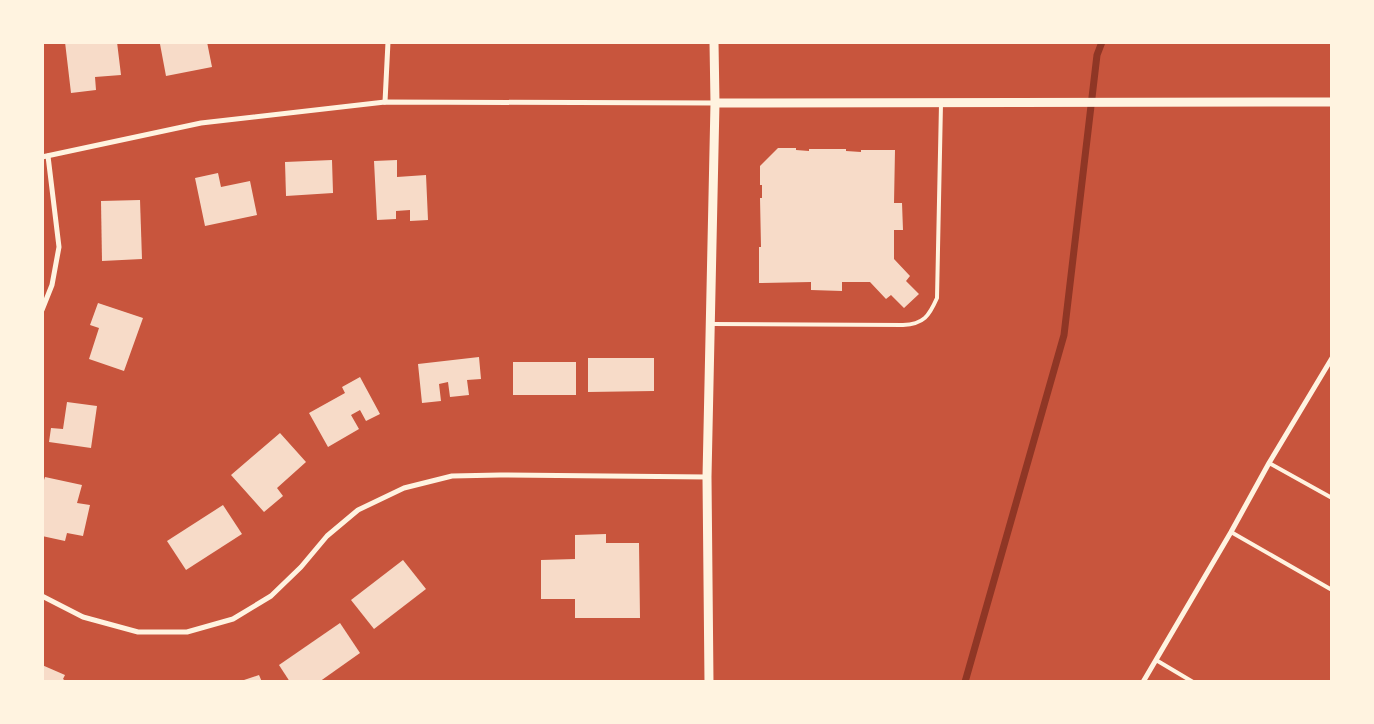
<svg xmlns="http://www.w3.org/2000/svg" width="1374" height="724" viewBox="0 0 1374 724" font-family="'Source Sans 3',sans-serif">
  <style>
    .lines { fill: none; stroke-linecap: round; stroke-linejoin: round }
    .stream { stroke: #8f3625; stroke-width: 7 }
    .building { fill: #f7dbc8 }
    .service { stroke: #fff3e0; stroke-width: 4 }
    .minor { stroke: #fff3e0; stroke-width: 5 }
    .tertiary { stroke: #fff3e0; stroke-width: 9 }
  </style>
  <rect width="100%" height="100%" fill="#c8553d"/>
  <g class="lines">
    <polyline class="stream" points="965,682 1064,335 1097,55 1102,42"/>
  </g>
  <g class="building">
    <polygon points="65,42 117,42 121,75 95,77 96,90 71,93"/>
    <polygon points="168,42 207,42 212,67 166,76 160,44"/>
    <polygon points="778,148 796,148 796,150 809,151 809,149 846,149 846,151 861,152 861,150 895,150 894,203 902,203 903,230 894,230 894,259 910,276 906,281 919,294 904,308 891,295 886,299 870,282 842,282 842,291 811,290 811,282 759,283 759,247 761,247 760,198 762,198 762,185 760,185 760,166"/>
    <polygon points="332,160 333,193 286,196 285,162"/>
    <polygon points="397,160 397,177 426,175 428,220 410,221 410,210 396,211 396,219 377,220 374,161"/>
    <polygon points="218,173 221,187 250,181 257,215 205,226 195,178"/>
    <polygon points="140,200 142,259 102,261 101,201"/>
    <polygon points="98,303 143,318 124,371 89,359 99,328 90,325"/>
    <polygon points="479,357 481,379 467,380 469,395 450,397 448,382 439,384 441,401 422,403 418,364"/>
    <polygon points="588,358 654,358 654,391 588,392"/>
    <rect x="513" y="362" width="63" height="33"/>
    <polygon points="360,377 380,414 366,421 360,410 351,415 359,429 328,447 309,413 345,393 342,387"/>
    <polygon points="67,402 97,406 91,448 49,442 51,428 63,429"/>
    <polygon points="280,433 306,462 277,488 283,496 264,512 231,475"/>
    <polygon points="45,477 82,485 77,503 90,505 83,536 67,533 65,541 42,536 42,486"/>
    <polygon points="223,505 242,534 186,570 167,541"/>
    <polygon points="606,534 606,543 639,543 640,618 575,618 575,599 541,599 541,560 575,559 575,535"/>
    <polygon points="403,560 426,589 374,629 351,600"/>
    <polygon points="340,623 360,653 319,682 290,682 279,665"/>
    <polygon points="42,665 65,675 63,679 67,682 42,682"/>
    <polygon points="259,675 262,682 241,682 241,681"/>
  </g>
  <g class="lines">
    <g class="service">
      <path d="M712 324 903 325C924 324 929 316 937 298L941 104"/>
      <polyline points="1269,463 1332,498"/>
      <polyline points="1231,532 1332,590"/>
      <polyline points="1156,660 1193,682"/>
    </g>
    <g class="minor">
      <polyline points="385,102 388,42"/>
      <polyline points="42,157 201,123 385,102 715,103"/>
      <polyline points="42,310 52,285 59,247 48,156"/>
      <polyline points="42,596 83,617 138,632 187,632 233,619 271,596 301,567 327,536 358,510 404,488 452,476 500,475 707,477"/>
      <polyline points="1143,682 1231,532 1269,463 1332,358"/>
    </g>
    <g class="tertiary">
      <polyline points="715,103 1332,102"/>
      <polyline points="709,682 707,477 715,103 714,42"/>
    </g>
  </g>
  <rect width="1374" height="724" fill="none" stroke="#fff3e0" stroke-width="88"/>
</svg>
